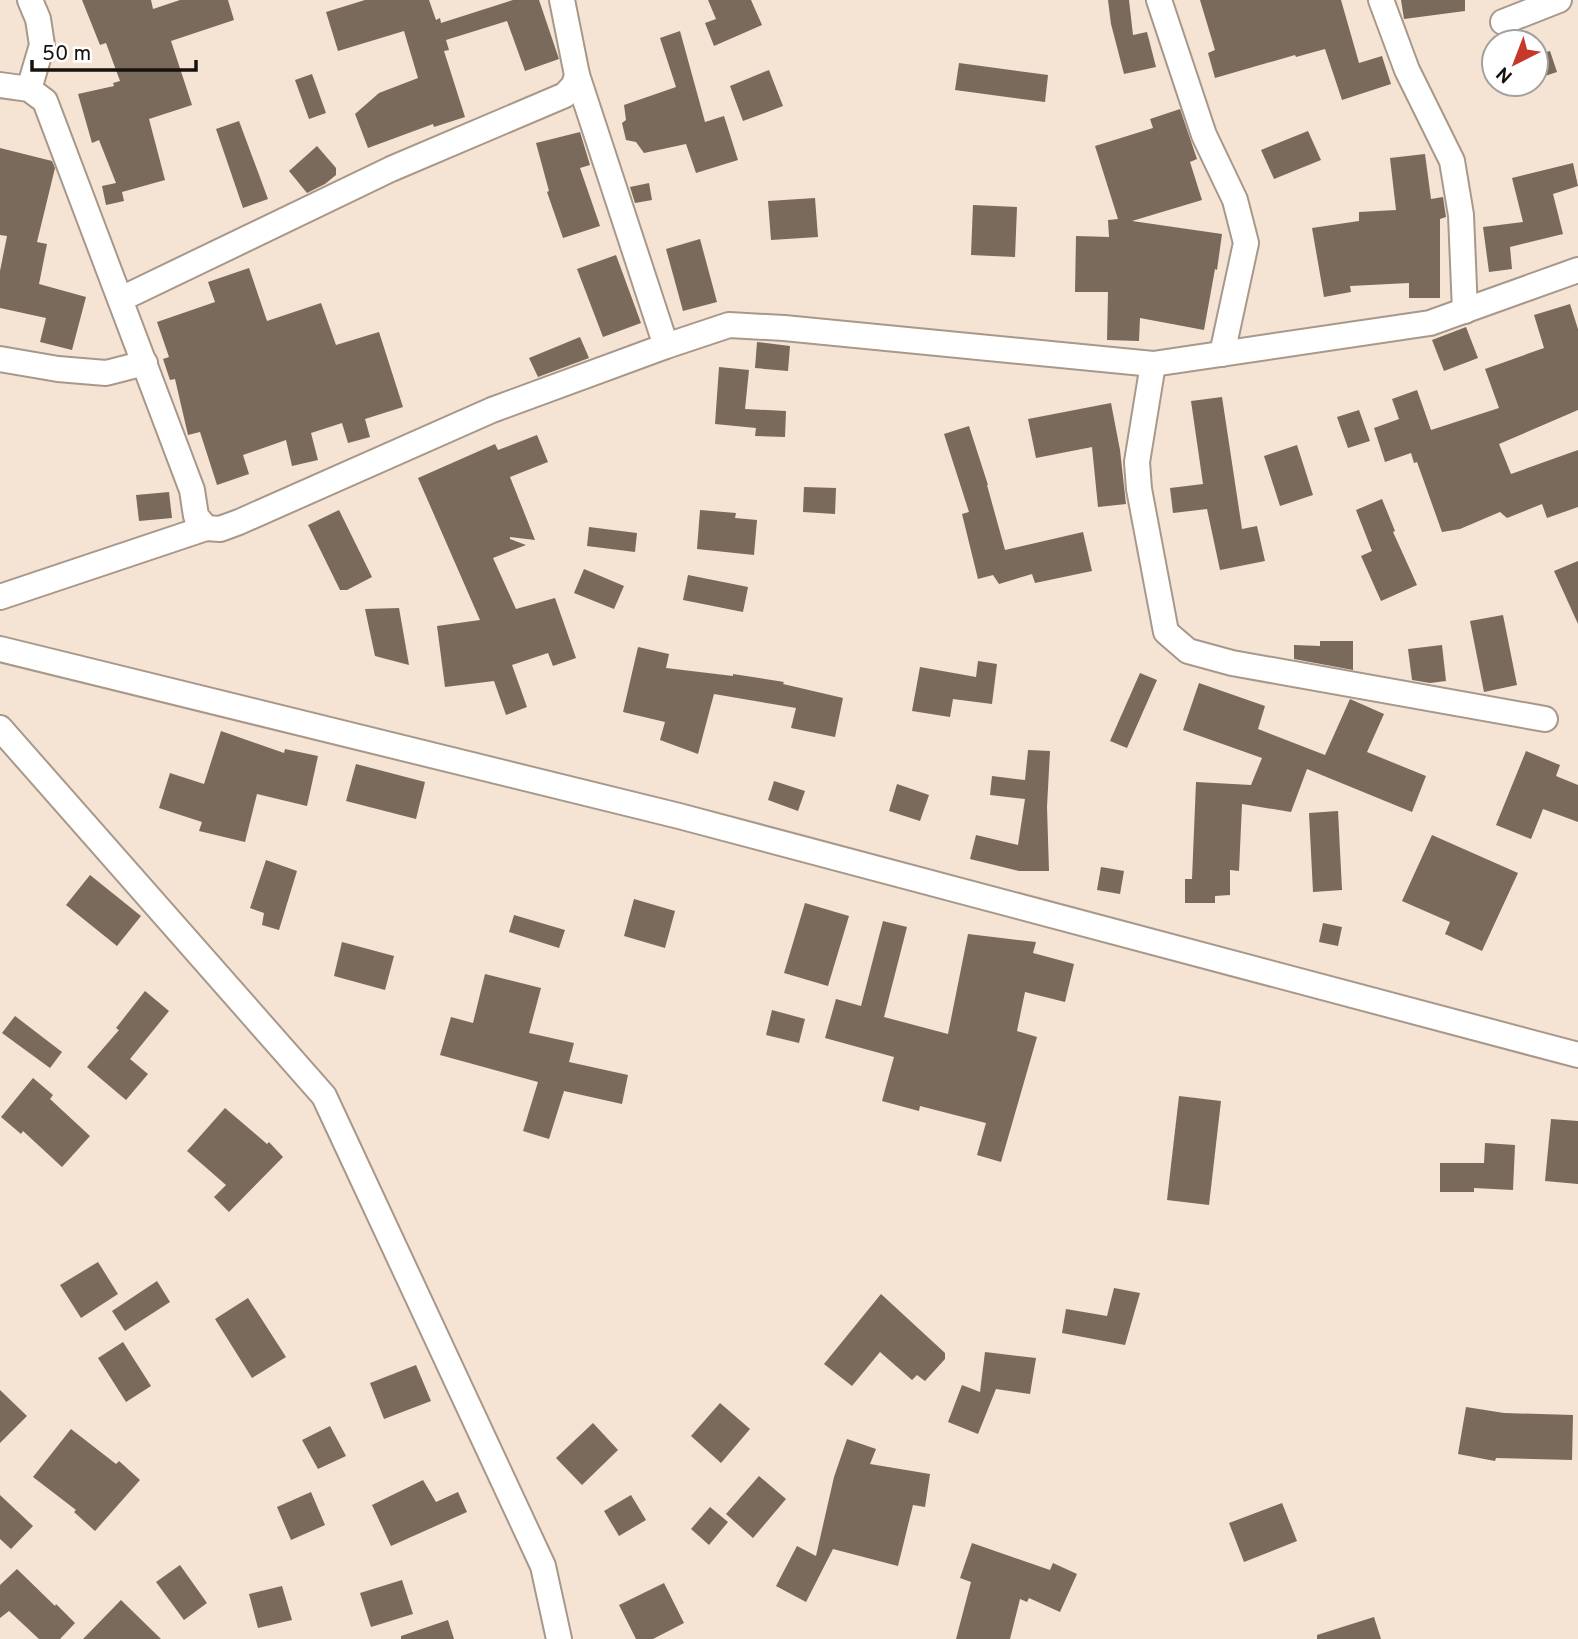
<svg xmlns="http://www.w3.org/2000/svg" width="1578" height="1639" viewBox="0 0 1578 1639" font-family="Overpass,sans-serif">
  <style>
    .building { fill: #796a5c }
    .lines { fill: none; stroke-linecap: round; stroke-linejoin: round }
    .minor-casing { stroke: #a89889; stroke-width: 28 }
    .minor { stroke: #fff; stroke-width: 24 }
  </style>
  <rect width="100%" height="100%" fill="#f5e3d3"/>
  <g class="building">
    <polygon points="82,0 151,0 153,9 180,0 228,0 234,20 171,41 192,105 149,119 165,180 122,192 124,201 106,205 102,186 116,183 99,140 92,143 78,94 114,86 113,83 120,81 106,43 100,45"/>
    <polygon points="365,0 429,0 436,20 440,18 441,23 513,0 539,0 559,59 525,71 507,21 446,40 449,50 444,51 465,117 434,127 433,124 368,148 355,114 379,93 418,78 404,31 338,51 326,12"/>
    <polygon points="708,0 751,0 762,25 714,46 705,23 716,19"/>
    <polygon points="1108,0 1129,0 1133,35 1147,32 1156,67 1124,74 1111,24"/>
    <polygon points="1200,0 1341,0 1359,63 1382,56 1391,84 1342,100 1325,49 1296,57 1295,55 1215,78 1208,53 1215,50"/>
    <polygon points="1401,0 1465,0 1465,11 1404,19"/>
    <polygon points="680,31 705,122 724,116 738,160 696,173 686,144 644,153 636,142 626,140 622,123 626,120 624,105 676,87 660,38"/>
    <polygon points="1550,51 1557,72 1536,79 1536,55"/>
    <polygon points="959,63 1048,75 1045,102 955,90"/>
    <polygon points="769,70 783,106 743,121 730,86"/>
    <polygon points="312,74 326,113 309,119 295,80"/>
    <polygon points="1180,109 1197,159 1190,162 1202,200 1132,221 1222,234 1217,270 1215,269 1204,330 1140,318 1139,341 1107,340 1108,292 1075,292 1076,236 1109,237 1108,220 1118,219 1095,146 1153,128 1150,119"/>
    <polygon points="239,121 268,199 243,208 216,129"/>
    <polygon points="1308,131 1321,160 1274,179 1261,150"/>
    <polygon points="580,132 590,165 580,168 600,226 563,238 547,192 549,191 536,143"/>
    <polygon points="317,146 336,168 336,175 325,184 307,193 289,171"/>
    <polygon points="0,148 52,161 55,168 37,242 47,244 39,284 86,297 72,350 40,342 46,318 0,308 0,271 7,236 0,235"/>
    <polygon points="1425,154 1431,199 1443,197 1446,217 1440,219 1440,298 1409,298 1409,283 1350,286 1351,292 1324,297 1312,228 1359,221 1359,212 1396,210 1390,158"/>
    <polygon points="1573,163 1578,186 1553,194 1563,234 1510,247 1512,269 1489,272 1483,227 1523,222 1512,178"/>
    <polygon points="649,183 652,200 635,203 630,187"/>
    <polygon points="815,198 818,237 771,240 768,201"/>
    <polygon points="973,205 1017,207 1015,257 971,255"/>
    <polygon points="700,239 717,302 683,311 666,249"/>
    <polygon points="616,255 641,323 603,337 577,269"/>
    <polygon points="249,268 267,321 321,303 336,345 379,332 403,407 365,419 370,437 348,443 342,423 311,433 318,460 292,466 286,440 243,455 249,474 217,485 200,432 188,435 175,379 170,380 163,359 169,357 157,322 215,302 208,282"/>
    <polygon points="1570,304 1578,329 1578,410 1499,444 1511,474 1578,450 1578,507 1547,518 1542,504 1507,518 1500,512 1460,529 1442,532 1417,462 1414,463 1411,453 1385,462 1374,428 1399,419 1392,399 1417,390 1431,430 1499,408 1485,369 1544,348 1534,315"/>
    <polygon points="1466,327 1478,358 1444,371 1432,340"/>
    <polygon points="580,337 589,358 538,377 529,358"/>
    <polygon points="757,342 790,346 788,371 755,368"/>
    <polygon points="719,367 749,370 745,409 786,411 785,437 755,436 756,428 715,424"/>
    <polygon points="1222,397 1242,529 1257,526 1265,561 1220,570 1207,509 1173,513 1170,488 1203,484 1191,401"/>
    <polygon points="1111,403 1120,450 1126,504 1098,507 1092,447 1036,458 1028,419"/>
    <polygon points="1359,410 1370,441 1348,448 1337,417"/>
    <polygon points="969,426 988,485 987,485 1005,550 1083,532 1092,571 1035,583 1032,574 999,584 993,575 978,579 962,514 969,512 944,434"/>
    <polygon points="537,435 548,462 510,477 535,540 510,537 510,539 526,545 493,558 516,609 555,598 576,658 553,666 548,653 512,665 527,707 506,715 494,681 445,687 437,626 480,620 418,478 495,444 498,450"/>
    <polygon points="1297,445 1313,495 1280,506 1264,456"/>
    <polygon points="804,487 836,488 835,514 803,512"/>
    <polygon points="169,492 172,518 139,521 136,495"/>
    <polygon points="1382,499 1395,531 1393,532 1417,585 1381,601 1361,556 1372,551 1356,510"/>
    <polygon points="339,510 372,577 347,590 340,590 308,525"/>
    <polygon points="700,510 736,513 735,518 757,520 754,555 697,549"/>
    <polygon points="589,527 637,533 635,552 587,546"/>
    <polygon points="1578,561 1578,624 1554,571"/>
    <polygon points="584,569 624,586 614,609 574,593"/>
    <polygon points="688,575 748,587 743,612 683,600"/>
    <polygon points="399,608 409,665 375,656 365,609"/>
    <polygon points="1503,615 1517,685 1484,692 1470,621"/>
    <polygon points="1320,641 1353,641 1353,670 1294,659 1294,645 1320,646"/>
    <polygon points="1442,645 1446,681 1430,683 1412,680 1408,649"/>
    <polygon points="638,647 669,654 666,668 733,676 733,674 784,682 783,684 843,698 835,737 791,728 796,708 714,694 698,754 660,740 665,722 623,712"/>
    <polygon points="978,661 997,664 992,704 953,699 950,717 912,711 920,667 976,677"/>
    <polygon points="1140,673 1157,680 1127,748 1110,741"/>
    <polygon points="1199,683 1265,706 1258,729 1325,755 1350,699 1384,714 1367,752 1426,776 1412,812 1307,769 1291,812 1242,804 1239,871 1230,870 1230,895 1215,896 1215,903 1185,903 1185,879 1192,879 1196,782 1251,785 1262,758 1183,730"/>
    <polygon points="221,731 284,753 285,749 318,756 307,806 257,794 245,842 199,831 202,822 159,808 170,773 204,784"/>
    <polygon points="1028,750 1050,751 1047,807 1049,871 1019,871 970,859 976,835 1018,845 1025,799 990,795 992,776 1025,780"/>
    <polygon points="1526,751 1560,765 1556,776 1578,785 1578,822 1543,809 1531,839 1496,825"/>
    <polygon points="356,764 425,782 416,819 346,801"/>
    <polygon points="774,781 805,791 798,811 768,800"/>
    <polygon points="897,784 929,795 920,821 889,811"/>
    <polygon points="1338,811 1342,890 1313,892 1309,813"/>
    <polygon points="1432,835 1518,873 1482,951 1445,934 1450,922 1402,901"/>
    <polygon points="266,860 297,871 279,930 262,925 264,913 250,908"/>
    <polygon points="1101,867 1124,871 1120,894 1097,890"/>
    <polygon points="90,875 141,916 117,946 66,905"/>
    <polygon points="634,899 675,911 665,948 624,936"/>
    <polygon points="805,903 849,916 828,986 784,973"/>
    <polygon points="514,915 565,930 559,948 509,932"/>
    <polygon points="883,921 907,927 884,1017 948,1034 968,934 1036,942 1033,953 1074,964 1065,1002 1025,992 1017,1031 1037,1037 1001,1162 977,1155 986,1123 920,1106 919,1111 882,1101 894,1057 825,1038 836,999 861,1006"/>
    <polygon points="1323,923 1342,927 1338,946 1319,942"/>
    <polygon points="342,942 394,956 385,990 334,976"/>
    <polygon points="485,974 541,988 529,1033 574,1043 569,1062 628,1075 622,1104 564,1091 549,1139 523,1131 538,1082 440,1055 451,1017 473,1023"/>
    <polygon points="145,991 169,1011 130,1059 148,1074 126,1100 87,1067 119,1030 116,1028"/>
    <polygon points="772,1010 805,1019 799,1043 766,1035"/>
    <polygon points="15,1016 62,1052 50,1068 2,1033"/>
    <polygon points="33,1078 53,1095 50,1099 90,1136 62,1167 23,1131 21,1134 1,1117"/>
    <polygon points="1179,1096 1221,1101 1209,1205 1167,1200"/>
    <polygon points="225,1108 267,1144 269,1142 283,1157 229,1212 214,1197 226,1185 187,1151"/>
    <polygon points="1551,1119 1578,1121 1578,1184 1545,1181"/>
    <polygon points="1485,1143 1515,1145 1513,1190 1474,1188 1474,1192 1440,1192 1440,1163 1484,1163"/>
    <polygon points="98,1262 118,1294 81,1318 60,1285"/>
    <polygon points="157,1281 170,1302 125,1331 112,1311"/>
    <polygon points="1114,1288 1140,1293 1125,1345 1062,1333 1066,1309 1107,1316"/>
    <polygon points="881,1294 945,1353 945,1359 925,1381 917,1375 912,1380 880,1352 852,1386 824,1364"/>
    <polygon points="248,1298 286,1357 252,1378 215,1319"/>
    <polygon points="123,1342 151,1386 126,1402 98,1358"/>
    <polygon points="985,1352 1036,1358 1030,1394 996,1389 978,1434 948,1422 962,1385 980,1392"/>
    <polygon points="416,1365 431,1401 384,1419 370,1383"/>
    <polygon points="0,1390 27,1416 0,1443"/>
    <polygon points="720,1403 750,1429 721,1463 691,1436"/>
    <polygon points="1466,1407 1504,1413 1573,1415 1572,1460 1496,1458 1495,1461 1458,1454"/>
    <polygon points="593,1423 618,1450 582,1485 556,1458"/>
    <polygon points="330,1426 346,1456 318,1469 302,1440"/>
    <polygon points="71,1429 116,1464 119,1461 140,1480 95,1531 74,1512 76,1510 33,1477"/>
    <polygon points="847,1439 876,1449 870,1464 930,1474 925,1507 913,1505 898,1566 833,1549 806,1602 776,1586 797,1546 816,1556 834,1477"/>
    <polygon points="759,1476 786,1499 753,1538 726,1514"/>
    <polygon points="423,1480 436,1502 458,1492 467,1512 391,1546 372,1505"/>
    <polygon points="311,1492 325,1525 291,1540 277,1507"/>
    <polygon points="0,1495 33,1526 11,1549 0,1539"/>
    <polygon points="631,1495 646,1520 619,1536 604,1511"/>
    <polygon points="1282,1503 1297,1541 1244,1562 1229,1523"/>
    <polygon points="710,1507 728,1522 709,1545 691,1529"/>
    <polygon points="972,1543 1050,1570 1053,1563 1077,1574 1060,1612 1029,1598 1027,1602 1020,1599 1010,1639 956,1639 971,1582 960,1578"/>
    <polygon points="180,1565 207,1603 184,1620 156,1582"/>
    <polygon points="17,1569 55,1606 56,1604 75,1623 60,1639 39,1639 9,1611 0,1618 0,1585"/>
    <polygon points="402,1580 413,1614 371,1627 360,1593"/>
    <polygon points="664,1583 684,1623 653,1639 636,1639 619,1605"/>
    <polygon points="282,1586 292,1620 258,1628 249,1594"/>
    <polygon points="121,1600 161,1639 83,1639"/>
    <polygon points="1374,1617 1381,1639 1317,1639 1317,1635"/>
    <polygon points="448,1620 454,1639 401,1639 401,1636"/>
  </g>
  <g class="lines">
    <defs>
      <g id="minor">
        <polyline points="1159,0 1204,135 1235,200 1246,243 1222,354"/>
        <polyline points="1381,0 1407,70 1452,161 1461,215 1465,311"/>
        <polyline points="1503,22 1559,0"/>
        <polyline points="577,75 666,346"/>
        <polyline points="0,85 29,89 45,101 192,490 196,516 206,528 220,529 239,522 492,410 666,346 729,325 784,328 1153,364 1430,323 1578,270"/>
        <polyline points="29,89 42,45 38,19 30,0"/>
        <polyline points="121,299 391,169 565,95 574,85 577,75 562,0"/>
        <polyline points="0,359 58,369 106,373 145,363"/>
        <polyline points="1153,364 1137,462 1139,489 1166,632 1188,651 1232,663 1545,719"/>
        <polyline points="0,597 206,528"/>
        <polyline points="0,649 679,816 1578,1055"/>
        <polyline points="0,728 324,1096 543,1566 559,1639"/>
      </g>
    </defs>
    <use href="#minor" class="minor-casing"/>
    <use href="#minor" class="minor"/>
  </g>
  <g transform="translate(1515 63) rotate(222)"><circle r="33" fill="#ffffff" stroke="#a3a09e" stroke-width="2"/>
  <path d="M0-5L12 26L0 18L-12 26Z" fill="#c5382a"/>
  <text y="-10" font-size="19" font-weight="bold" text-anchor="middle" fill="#18120d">N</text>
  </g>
  <path d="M32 60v10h164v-10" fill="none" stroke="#18120d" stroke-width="3.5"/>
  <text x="42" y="60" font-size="21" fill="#18120d" stroke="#ffffff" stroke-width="5" paint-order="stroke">50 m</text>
</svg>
